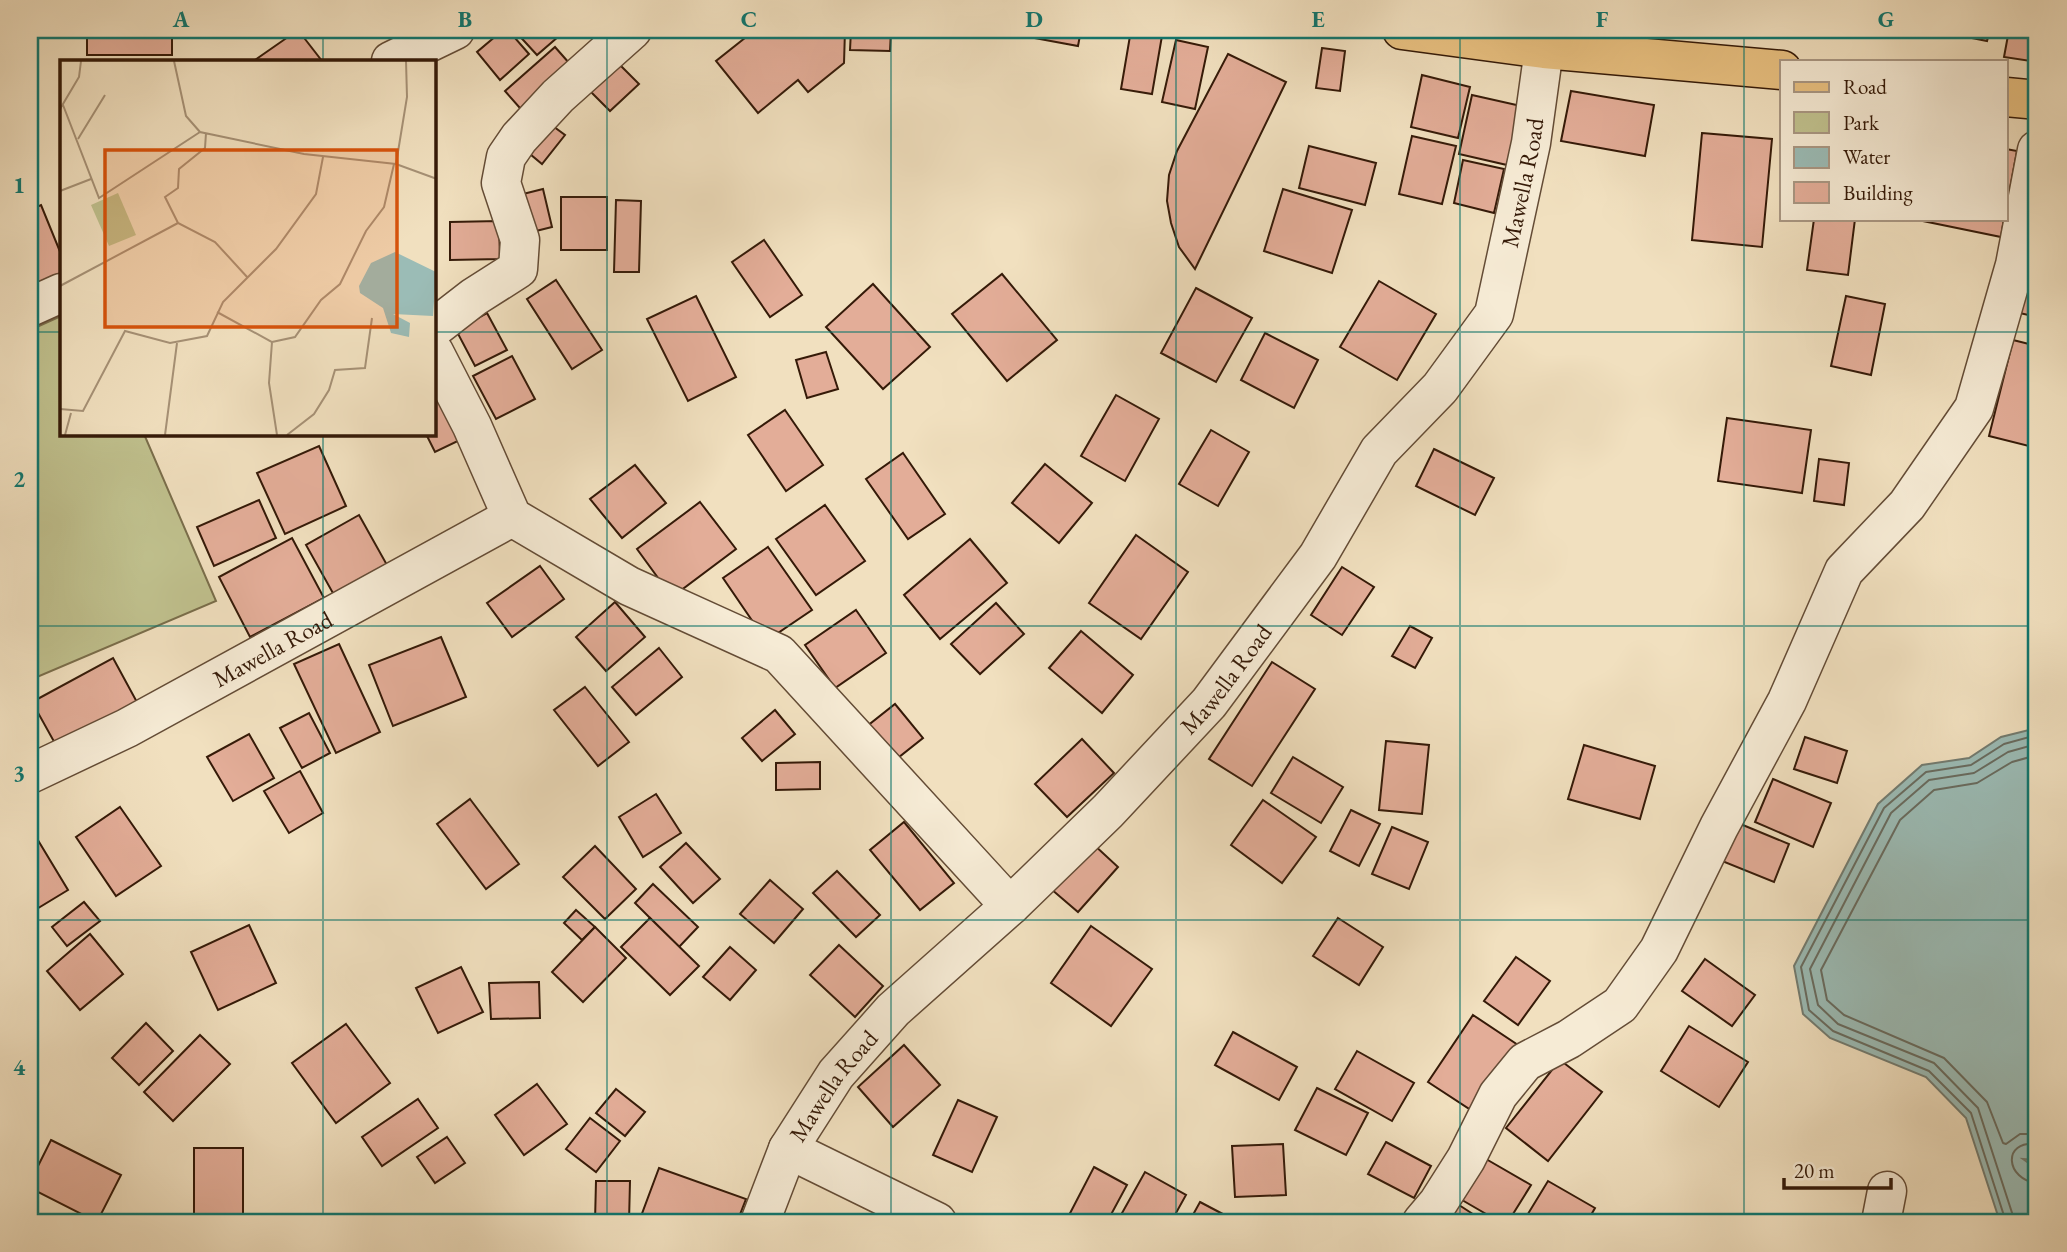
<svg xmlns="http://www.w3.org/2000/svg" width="2067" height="1252" viewBox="0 0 2067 1252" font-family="'EB Garamond',serif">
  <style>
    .green { fill: #c0c18e; stroke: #7a6e4b; stroke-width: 2 }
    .water { fill: #9bbcb6; stroke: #727b70; stroke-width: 2 }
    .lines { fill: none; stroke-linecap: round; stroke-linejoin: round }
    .shore { stroke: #686b5f; stroke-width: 2 }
    .building { fill: #e3ad98; stroke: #351a08; stroke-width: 2 }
    .minor-casing { stroke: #644c36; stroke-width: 41 }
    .major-casing { stroke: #351a08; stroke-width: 41 }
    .minor { stroke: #f6ebd5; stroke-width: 38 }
    .major { stroke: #e8c080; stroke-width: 38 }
    .grid { fill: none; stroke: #0f766e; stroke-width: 2; stroke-opacity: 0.55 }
    .labels { text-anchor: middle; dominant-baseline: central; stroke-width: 6; stroke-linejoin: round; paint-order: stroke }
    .street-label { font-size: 24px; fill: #351a08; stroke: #f6ebd5 }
    .inset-road { fill: none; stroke: #a69176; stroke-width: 2 }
    .view { fill: #d6530c; fill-opacity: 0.15; stroke: #d6530c; stroke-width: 3.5 }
    .inset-edge { fill: none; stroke: #351a08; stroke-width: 3.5 }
    .neatline { fill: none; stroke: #0f766e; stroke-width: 2.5 }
    .grid-label { font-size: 23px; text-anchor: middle; font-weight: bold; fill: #0f766e }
  </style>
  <rect width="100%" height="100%" fill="#f1e0bf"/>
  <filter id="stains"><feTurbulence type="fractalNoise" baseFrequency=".00286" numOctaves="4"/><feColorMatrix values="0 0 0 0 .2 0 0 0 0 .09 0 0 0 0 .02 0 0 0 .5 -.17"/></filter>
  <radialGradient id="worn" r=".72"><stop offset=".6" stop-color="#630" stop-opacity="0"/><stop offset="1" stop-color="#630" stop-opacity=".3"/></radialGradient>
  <polygon class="green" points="61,316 61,434 144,434 216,601 30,680 30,330"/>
  <polygon class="water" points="2037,728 2037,1160 2023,1159 2037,1169 2037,1222 2000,1222 1966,1118 1926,1077 1830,1038 1803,1014 1794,966 1878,804 1922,765 1969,758 2001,737"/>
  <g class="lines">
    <g class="shore">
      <polyline points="2037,755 2012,762 1977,783 1934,790 1900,820 1821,970 1827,1000 1844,1015 1944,1058 1987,1102 2003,1143 2006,1144 2020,1134 2037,1134"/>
      <path d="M2037 1144C2001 1140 2006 1180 2037 1183"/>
      <polyline points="2006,1222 1971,1113 1929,1071 1833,1031 1809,1010 1801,967 1884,808 1926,772 1971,765 2004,744 2037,735"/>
      <polyline points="2015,1222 1978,1108 1934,1063 1838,1024 1818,1005 1810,969 1891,813 1929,780 1974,773 2008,752 2037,744"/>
    </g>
  </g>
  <g class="building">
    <rect x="87" y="30" width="85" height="25"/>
    <polygon points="298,30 322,61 256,61 255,60"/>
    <polygon points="503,30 508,30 529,54 500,80 477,52"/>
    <polygon points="514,30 566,30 537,55"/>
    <polygon points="755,30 845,30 844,63 808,92 798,80 758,113 716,61"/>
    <polygon points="851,30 891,30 890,51 850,50"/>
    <polygon points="1019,30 1081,30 1078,46 1018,35"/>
    <polygon points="1131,30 1163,30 1152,94 1121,89"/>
    <polygon points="1942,30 1990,30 1987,41 1942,32"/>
    <polygon points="2009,30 2037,30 2037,62 2004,57"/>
    <polygon points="1176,40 1208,47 1195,109 1162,102"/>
    <polygon points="555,47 577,72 527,116 505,91"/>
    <polygon points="1322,48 1345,51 1340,91 1316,88"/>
    <polygon points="1228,54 1286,82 1195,269 1179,247 1171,223 1167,201 1169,175 1177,151"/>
    <polygon points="615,60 639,84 610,111 586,87"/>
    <polygon points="1422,75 1470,87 1458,138 1411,127"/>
    <polygon points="1571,91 1654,105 1645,156 1561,141"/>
    <polygon points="1472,95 1521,106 1507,165 1459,154"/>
    <polygon points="546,121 565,135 542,164 524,149"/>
    <polygon points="1702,133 1772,139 1762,247 1692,240"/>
    <polygon points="1412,136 1456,146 1442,204 1399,194"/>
    <polygon points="1309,146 1376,163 1365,205 1299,188"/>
    <polygon points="2006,149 2017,151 2006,211"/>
    <polygon points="1463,160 1504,169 1494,213 1454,203"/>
    <polygon points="543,189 552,227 524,234 515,196"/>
    <polygon points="1283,189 1352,210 1332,273 1264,251"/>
    <rect x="561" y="197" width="46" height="53"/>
    <polygon points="616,200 641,201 639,272 614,272"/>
    <polygon points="41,205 61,254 61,273 30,286 30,210"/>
    <polygon points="1814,219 1855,219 1848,275 1807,270"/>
    <polygon points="1913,219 2004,219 2001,237"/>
    <polygon points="499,221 500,259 450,260 450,222"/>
    <polygon points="2037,223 2037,317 2015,312"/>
    <polygon points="764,240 802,295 770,317 732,262"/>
    <polygon points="1002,274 1057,340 1007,381 952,314"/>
    <polygon points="556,280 602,350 572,369 527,299"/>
    <polygon points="1379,281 1436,314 1397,380 1340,347"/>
    <polygon points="873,284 930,347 883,389 826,327"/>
    <polygon points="1196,288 1252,318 1216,382 1161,353"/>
    <polygon points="696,296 736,377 688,401 647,319"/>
    <polygon points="1846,296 1885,304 1871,375 1831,366"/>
    <polygon points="487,313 507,350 475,366 456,330"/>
    <polygon points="1265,333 1318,360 1294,408 1241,380"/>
    <polygon points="2013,340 2037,346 2037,448 1989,436"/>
    <polygon points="826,352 838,389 807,398 796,360"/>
    <polygon points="512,356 535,399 496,419 473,376"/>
    <polygon points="1116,395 1159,419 1125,481 1081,456"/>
    <polygon points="443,399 462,439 435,452 426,434 434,434 434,404"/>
    <polygon points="785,410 823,465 786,491 748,435"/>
    <polygon points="1727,418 1811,430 1802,493 1718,481"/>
    <polygon points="1211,430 1249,452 1218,506 1179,484"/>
    <polygon points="319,446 346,506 285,534 257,473"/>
    <polygon points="1434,449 1494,478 1475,515 1416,486"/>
    <polygon points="903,453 945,514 908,539 866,479"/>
    <polygon points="1819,459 1849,463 1844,505 1814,501"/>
    <polygon points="1045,464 1092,503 1059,543 1012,503"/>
    <polygon points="635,465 666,503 622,538 590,499"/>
    <polygon points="259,500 276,538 214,566 197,527"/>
    <polygon points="700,502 736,549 672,597 637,549"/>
    <polygon points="825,505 865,561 816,595 776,539"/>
    <polygon points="359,515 387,565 334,595 306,545"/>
    <polygon points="1136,535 1188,572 1141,639 1089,603"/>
    <polygon points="292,538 324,598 250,637 219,577"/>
    <polygon points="970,539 1007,583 940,639 904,595"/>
    <polygon points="768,547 812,610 766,641 723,578"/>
    <polygon points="540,566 564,599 512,637 487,603"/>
    <polygon points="1342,567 1374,587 1342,635 1311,615"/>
    <polygon points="615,602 645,637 606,671 576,637"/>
    <polygon points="996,603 1024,634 980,674 951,644"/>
    <polygon points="856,610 886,653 835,688 805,645"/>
    <polygon points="1410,626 1432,638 1415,668 1392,656"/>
    <polygon points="1081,631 1133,675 1102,713 1049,668"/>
    <polygon points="441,637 466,697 393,726 369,665"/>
    <polygon points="339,644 380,732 336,753 294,664"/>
    <polygon points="659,648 682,677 636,715 612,687"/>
    <polygon points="113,658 138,704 57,747 32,702"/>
    <polygon points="1272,662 1315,689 1252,786 1209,759"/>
    <polygon points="585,687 629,742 598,766 554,710"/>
    <polygon points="895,704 923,738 894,761 866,727"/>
    <polygon points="775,710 795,734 762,761 742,738"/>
    <polygon points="309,713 330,753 302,768 280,728"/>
    <polygon points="249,734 274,778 233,801 207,757"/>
    <polygon points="1805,737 1847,751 1837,783 1794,769"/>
    <polygon points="1082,739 1114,773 1067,817 1035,784"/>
    <polygon points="1386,741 1429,745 1422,814 1379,810"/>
    <polygon points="1584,745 1655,766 1640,819 1568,799"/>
    <polygon points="1293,757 1343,787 1321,823 1271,793"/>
    <polygon points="820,762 820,789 776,790 776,763"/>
    <polygon points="300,771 323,813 289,833 264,791"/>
    <polygon points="1773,779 1831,803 1813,847 1755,822"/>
    <polygon points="656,794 681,833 643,857 619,817"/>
    <polygon points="470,799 519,864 486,889 437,824"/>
    <polygon points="1263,800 1316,837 1282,883 1231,845"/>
    <polygon points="120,807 161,866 116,896 76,837"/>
    <polygon points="1351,810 1380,824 1359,866 1330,851"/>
    <polygon points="904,822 954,883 920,910 870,850"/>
    <polygon points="1738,823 1789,844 1774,882 1722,861"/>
    <polygon points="30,827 68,890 30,913"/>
    <polygon points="1392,827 1428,842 1409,889 1372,874"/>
    <polygon points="686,843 720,879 693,903 660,867"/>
    <polygon points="1092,843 1118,867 1078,912 1051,889"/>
    <polygon points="595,846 636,889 605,919 563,877"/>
    <polygon points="837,871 880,915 856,937 813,893"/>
    <polygon points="770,880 803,909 774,943 740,914"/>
    <polygon points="653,884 698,927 679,947 635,903"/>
    <polygon points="84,902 100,921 67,946 52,927"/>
    <polygon points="576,910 595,927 582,940 564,923"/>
    <polygon points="650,918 699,966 670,995 621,947"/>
    <polygon points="1338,918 1383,947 1359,985 1313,956"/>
    <polygon points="249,925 276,983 218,1010 191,952"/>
    <polygon points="1091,926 1152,969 1111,1026 1051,983"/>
    <polygon points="595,927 626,958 583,1002 552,972"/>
    <polygon points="90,934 123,974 80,1010 47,971"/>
    <polygon points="839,945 883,986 855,1017 810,975"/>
    <polygon points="730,947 756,970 730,1000 703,977"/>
    <polygon points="1516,957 1550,981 1518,1025 1484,1001"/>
    <polygon points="1705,959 1755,995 1732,1026 1682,991"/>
    <polygon points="461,967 483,1012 438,1033 416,988"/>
    <polygon points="539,982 540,1018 491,1019 489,983"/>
    <polygon points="1473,1015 1518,1045 1474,1112 1428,1082"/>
    <polygon points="146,1023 173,1051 139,1085 112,1058"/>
    <polygon points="346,1024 390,1083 336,1123 292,1063"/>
    <polygon points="1689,1026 1748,1062 1719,1107 1661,1071"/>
    <polygon points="1233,1032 1297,1067 1279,1100 1215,1065"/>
    <polygon points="200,1035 230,1064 173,1121 144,1092"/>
    <polygon points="904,1045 940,1085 893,1127 858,1087"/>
    <polygon points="1357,1051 1414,1083 1392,1121 1335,1089"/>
    <polygon points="1560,1060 1602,1092 1548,1161 1506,1128"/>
    <polygon points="537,1084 567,1124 524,1155 495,1115"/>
    <polygon points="1317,1088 1368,1113 1346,1155 1295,1130"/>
    <polygon points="616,1089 645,1112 625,1136 596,1113"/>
    <polygon points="418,1099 438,1128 382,1166 362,1137"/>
    <polygon points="958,1100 997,1117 972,1172 933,1155"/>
    <polygon points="590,1118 620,1141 596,1172 566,1149"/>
    <polygon points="447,1137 465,1163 435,1183 417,1157"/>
    <polygon points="51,1140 121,1175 97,1222 30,1188 30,1182"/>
    <polygon points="1386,1142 1431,1166 1414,1198 1368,1174"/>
    <polygon points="1283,1144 1286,1195 1235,1197 1232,1146"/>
    <rect x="194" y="1148" width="49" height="74"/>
    <polygon points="1486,1159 1531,1185 1508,1222 1500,1222 1462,1200"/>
    <polygon points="1094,1167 1127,1185 1107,1222 1069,1222 1066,1221"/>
    <polygon points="659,1168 746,1199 737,1222 648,1222 640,1219"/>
    <polygon points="1145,1172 1186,1195 1171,1222 1117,1222"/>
    <polygon points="596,1181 630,1181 629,1222 595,1222"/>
    <polygon points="1548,1181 1595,1208 1587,1222 1523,1222"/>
    <polygon points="1200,1202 1238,1222 1189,1222"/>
    <polygon points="1459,1205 1485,1222 1448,1222"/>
  </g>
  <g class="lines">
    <defs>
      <g id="minor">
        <polyline points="391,61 455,30"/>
        <polyline points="30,307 61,293"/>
        <polyline points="434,328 474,297 518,269 520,240 501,183 506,157 519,138 558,96 632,30"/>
        <polyline points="434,352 472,426 512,517 629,586 779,654 1010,906"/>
        <path id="s1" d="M30 774 127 728 512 517"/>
        <polyline points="788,1149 937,1222"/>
        <path id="s2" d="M760 1222 788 1149 836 1074 893 1010 1010 906 1108 811 1209 703 1318 556 1379 451 1440 388 1494 314 1531 143 1544 49"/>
        <polyline points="1422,1222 1438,1203 1466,1159 1498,1095 1525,1062 1569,1039 1620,1005 1659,950 1719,827 1787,701 1844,571 1907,505 1974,408 2015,265 2037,150"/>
        <polyline points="1881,1222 1887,1191"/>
      </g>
      <g id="major">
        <polyline points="1402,30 1544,49 1782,70"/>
        <polyline points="2006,97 2037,100"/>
      </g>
    </defs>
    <use href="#minor" class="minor-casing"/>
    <use href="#major" class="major-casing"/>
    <use href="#minor" class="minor"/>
    <use href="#major" class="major"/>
  </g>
  <path class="grid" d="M323 30V61M607 30V1222M891 30V1222M1176 30V1222M1460 30V1222M1744 30V1222M30 332H61M434 332H2037M323 434V1222M30 626H2037M30 920H2037"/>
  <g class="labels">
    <g class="street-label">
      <text stroke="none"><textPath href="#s2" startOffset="1312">Mawella Road</textPath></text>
      <text stroke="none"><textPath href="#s1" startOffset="273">Mawella Road</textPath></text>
      <text stroke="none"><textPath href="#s2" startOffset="723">Mawella Road</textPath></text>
      <text stroke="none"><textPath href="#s2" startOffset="156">Mawella Road</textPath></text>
    </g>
  </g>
  <g transform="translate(60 60)">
    <rect width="376" height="376" fill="#f1e0bf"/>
    <path d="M58 133 76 175 49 186 31 145Z" fill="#c0c18e"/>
    <path d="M335 192 376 212 373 256 333 254 350 263 349 277 331 273 323 248 300 233 299 226 311 203Z" fill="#9bbcb6"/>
    <path class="inset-road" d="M114 1 126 56 140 72 244 94 336 104 377 119M3 45 39 138 140 72M0 49 19 17 21 1M146 73 145 88 119 109 118 128 105 137 118 163 155 182 188 218M18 79 45 35M336 104 347 37 346 1M0 131 31 119M0 226 118 163M157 252 212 282 209 323 217 375M212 282 235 277 261 240 280 224 306 171 324 147 334 104M0 349 23 351 65 271 110 283 147 276 163 242 216 189 256 134 263 97M5 375 11 353M105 375 117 283M227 375 254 354 269 330 275 310 305 308 312 258"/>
    <path class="view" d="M45 90H337V267H45Z"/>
    <rect width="376" height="376" class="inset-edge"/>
  </g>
  <rect width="2067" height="1252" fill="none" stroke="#f1e0bf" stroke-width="77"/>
  <rect x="1780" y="60" width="228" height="161" fill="#f6ebd5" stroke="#a99783" stroke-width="2"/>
  <rect x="1794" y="82" width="35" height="10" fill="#e8c080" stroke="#a99783" stroke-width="2"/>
  <text x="1843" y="94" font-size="21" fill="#351a08">Road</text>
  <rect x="1794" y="112" width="35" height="21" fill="#c0c18e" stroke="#a99783" stroke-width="2"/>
  <text x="1843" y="130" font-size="21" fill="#351a08">Park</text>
  <rect x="1794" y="147" width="35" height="21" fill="#9bbcb6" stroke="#a99783" stroke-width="2"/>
  <text x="1843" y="164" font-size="21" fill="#351a08">Water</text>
  <rect x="1794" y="182" width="35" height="21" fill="#e3ad98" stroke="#a99783" stroke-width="2"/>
  <text x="1843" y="200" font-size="21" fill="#351a08">Building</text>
  <path d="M1784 1178v10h107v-10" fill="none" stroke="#351a08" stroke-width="3.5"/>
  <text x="1794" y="1178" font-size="21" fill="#351a08" stroke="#f6ebd5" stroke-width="5" paint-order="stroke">20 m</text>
  <rect x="38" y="38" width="1990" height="1176" class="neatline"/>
  <g class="grid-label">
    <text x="181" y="27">A</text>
    <text x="465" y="27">B</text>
    <text x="749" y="27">C</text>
    <text x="1034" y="27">D</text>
    <text x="1318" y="27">E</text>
    <text x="1602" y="27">F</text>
    <text x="1886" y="27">G</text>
    <text x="19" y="193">1</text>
    <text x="19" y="487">2</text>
    <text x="19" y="781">3</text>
    <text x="19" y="1075">4</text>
  </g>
  <rect width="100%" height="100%" filter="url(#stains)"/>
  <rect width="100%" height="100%" fill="url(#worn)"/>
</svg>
